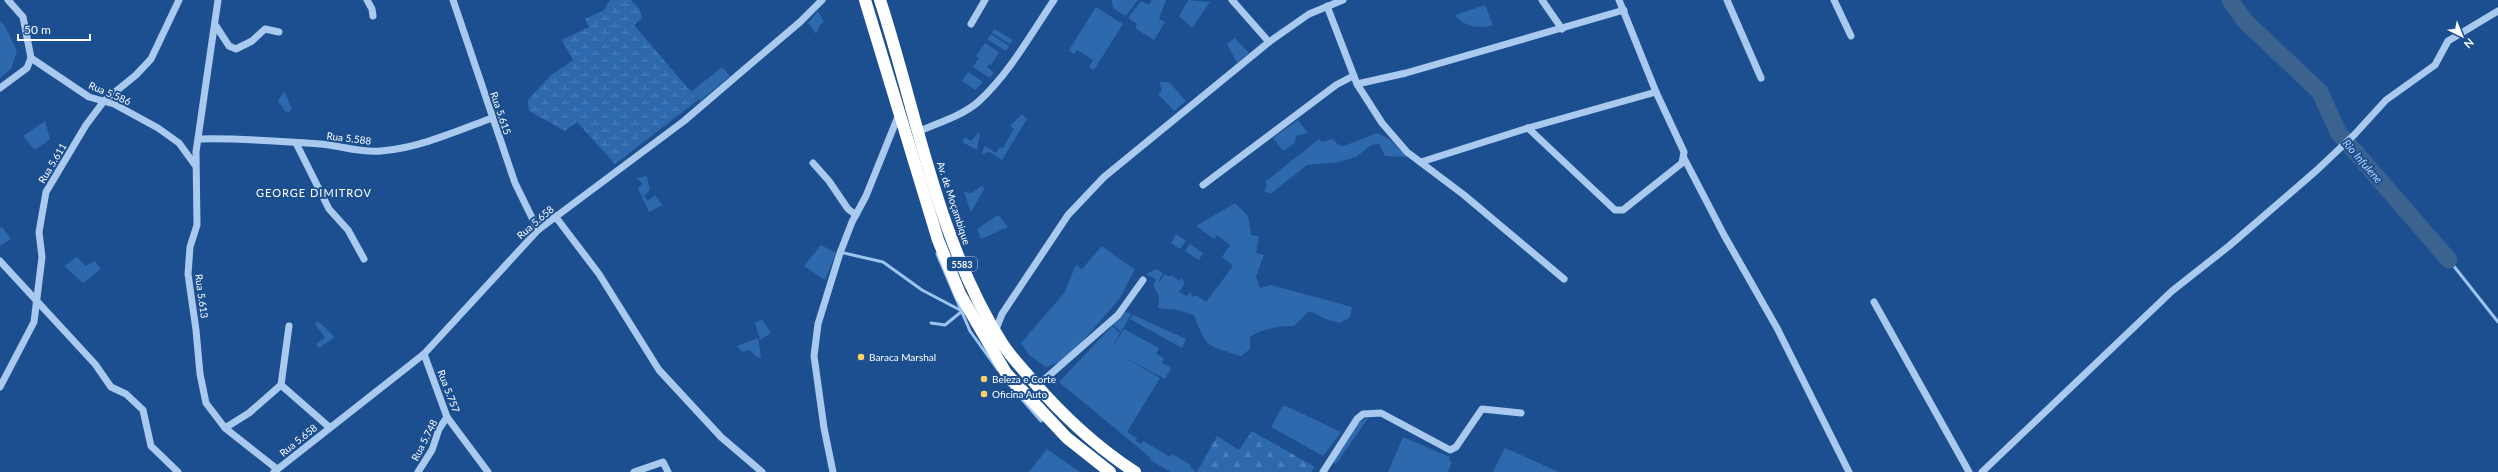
<svg xmlns="http://www.w3.org/2000/svg" width="2498" height="472" viewBox="0 0 2498 472" font-family="Lato,sans-serif">
  <style>
    .grass { fill: #2e69ad }
    .forest { fill: url(#forest-firs) }
    .wetland { fill: url(#wetland-marsh) }
    .lines { fill: none; stroke-linecap: round; stroke-linejoin: round }
    .stream { stroke: #9cc4f0; stroke-width: 3 }
    .river { stroke: #3c6290; stroke-width: 17 }
    .minor { stroke: #a9c9ee; stroke-width: 7 }
    .highway { stroke: #fff; stroke-width: 12 }
    .poi-dot { fill: #ffd166; stroke: #1b4f8f; stroke-width: 1.5 }
    .labels { text-anchor: middle; dominant-baseline: central; stroke-width: 4; stroke-linejoin: round; paint-order: stroke }
    .shield { fill: #1b4f8f; stroke: #bbcadd; stroke-width: 1 }
    .shield-label { font-size: 9px; font-weight: bold; fill: #fff }
    .street-label { font-size: 10px; fill: #fff; stroke: #1b4f8f }
    .poi-label { font-size: 10px; fill: #fff; stroke: #1b4f8f; text-anchor: start }
    .water-label { font-size: 11px; font-style: italic; fill: #b5d3f5; stroke: #1b4f8f }
    .neighbourhood-label { font-size: 11px; letter-spacing: 1px; fill: #fff; stroke: #1b4f8f }
  </style>
  <defs>
    <pattern id="forest-firs" width="22" height="20" patternUnits="userSpaceOnUse"><rect width="22" height="20" fill="#2e69ad"/><path d="M5 1l3.5 6h-7zM16 11l3.5 6h-7z" fill="#4d80b9"/></pattern>
    <pattern id="wetland-marsh" width="20" height="14" patternUnits="userSpaceOnUse"><rect width="20" height="14" fill="#2e69ad"/><path d="M1 5h8M5 5V1M11 12h8M15 12V8" fill="none" stroke="#4d80b9"/></pattern>
  </defs>
  <rect width="100%" height="100%" fill="#1b4f8f"/>
  <g class="grass">
    <polygon points="1112,0 1137,0 1137,1 1126,16 1113,8"/>
    <polygon points="1152,0 1166,0 1159,19 1165,22 1154,40 1135,28 1137,24 1128,18 1141,1 1149,5"/>
    <polygon points="1188,0 1210,2 1192,28 1179,16"/>
    <path d="M1485 5 1493 25C1479 29 1464 27 1455 15Z"/>
    <polygon points="1096,7 1123,24 1094,70 1089,67 1093,60 1077,50 1074,54 1069,50"/>
    <polygon points="818,11 824,22 820,25 816,34 808,23"/>
    <polygon points="0,22 5,26 17,51 11,69 0,78"/>
    <polygon points="994,29 1013,40 1010,44 992,33"/>
    <polygon points="991,34 1009,46 1006,51 987,39"/>
    <polygon points="1235,38 1249,53 1237,63 1227,44"/>
    <polygon points="985,43 999,52 991,65 989,64 987,67 994,72 990,78 973,67 979,58 984,61 976,56"/>
    <polygon points="722,67 730,76 700,101 691,92"/>
    <polygon points="968,72 983,82 975,90 962,81"/>
    <polygon points="1159,82 1169,82 1186,101 1174,111 1158,94 1162,90"/>
    <polygon points="284,91 292,109 289,112 285,111 278,101"/>
    <polygon points="1022,114 1027,119 1002,160 990,152 981,154 985,146 996,153 1000,147 1002,149 1014,129 1010,126"/>
    <polygon points="1298,120 1308,133 1296,136 1295,143 1283,151 1273,138"/>
    <polygon points="45,121 50,139 35,150 23,136"/>
    <polygon points="978,133 980,134 977,150 962,142 965,137 971,141"/>
    <polygon points="1377,133 1389,139 1408,157 1385,156 1379,144 1371,145 1356,157 1339,162 1307,165 1270,194 1264,191 1267,186 1265,182 1319,139 1322,142 1332,139 1339,145 1344,146"/>
    <polygon points="647,176 650,190 644,196 648,201 655,195 662,205 649,212 638,188 643,184 637,178"/>
    <polygon points="981,186 985,188 971,212 964,192 972,193"/>
    <path d="M1235 203 1248 216 1251 235 1259 236 1256 253 1264 255 1256 277 1260 288 1271 285 1352 307 1350 317 1340 323 1325 319 1312 312H1308L1294 326C1279 326 1263 328 1250 337V349L1241 356C1208 346 1206 348 1194 315L1178 310 1158 308 1159 296 1153 285 1156 279 1145 274 1157 269 1163 273 1159 281 1160 282 1164 274 1170 277 1171 275 1179 281 1181 278 1185 283 1179 292 1187 296 1191 291V295L1194 297 1196 295 1206 302 1233 266 1222 257 1230 245 1217 235 1214 239 1196 226Z"/>
    <polygon points="998,215 1008,227 981,239 977,229"/>
    <polygon points="2,227 11,239 0,246 0,228"/>
    <polygon points="1176,234 1186,241 1180,249 1171,243"/>
    <polygon points="1190,244 1203,253 1199,260 1185,251"/>
    <polygon points="821,245 836,253 825,280 804,266"/>
    <path d="M1102 246C1114 255 1121 261 1135 269L1120 298 1090 333 1063 361 1046 367 1029 355 1021 343 1064 293 1076 265 1082 269Z"/>
    <polygon points="77,257 85,266 95,261 101,269 83,283 64,266"/>
    <polygon points="1124,311 1131,314 1121,332 1112,324"/>
    <polygon points="1133,315 1186,339 1182,348 1130,319"/>
    <polygon points="762,319 771,333 760,340 755,323"/>
    <polygon points="318,321 335,337 319,348 316,344 325,338 315,324"/>
    <polygon points="1112,326 1120,333 1111,350 1124,329 1159,348 1156,354 1164,358 1162,363 1171,368 1165,379 1121,355 1160,378 1127,432 1137,438 1136,441 1141,444 1143,441 1170,457 1172,454 1191,465 1190,468 1195,470 1194,472 1171,472 1150,460 1151,458 1059,382"/>
    <polygon points="758,338 761,357 758,358 749,350 742,352 737,346"/>
    <polygon points="1286,406 1341,432 1323,456 1271,427 1282,407"/>
    <polygon points="1369,417 1336,464 1331,462 1356,424"/>
    <polygon points="1403,437 1450,457 1449,461 1452,462 1448,472 1388,472"/>
    <polygon points="1505,448 1559,472 1493,472"/>
    <polygon points="1047,449 1080,472 1029,472"/>
  </g>
  <polygon class="forest" points="1252,431 1315,467 1311,472 1197,472 1217,436 1239,450"/>
  <polygon class="wetland" points="610,0 631,0 639,8 642,18 634,25 698,100 615,164 577,122 565,131 529,111 528,100 550,76 573,60 562,40 589,27 585,19 604,10"/>
  <g class="lines">
    <g class="stream">
      <polyline points="844,253 883,262 922,290 960,310"/>
      <polyline points="937,254 970,331 998,370"/>
      <polyline points="2449,260 2498,322"/>
      <polyline points="931,323 945,325 961,312"/>
      <polyline points="1006,381 1041,421"/>
    </g>
    <polyline class="river" points="2230,0 2245,21 2320,92 2338,132 2449,260"/>
    <g class="minor">
      <polyline points="218,0 196,152 197,225 190,247 188,274 196,330 200,374 206,403 225,428 277,469"/>
      <polyline points="367,0 372,9 373,16"/>
      <polyline points="453,0 515,183 538,230"/>
      <polyline points="1232,0 1269,42"/>
      <polyline points="1542,0 1562,29"/>
      <polyline points="1727,0 1761,78"/>
      <polyline points="1834,0 1851,36"/>
      <polyline points="1327,6 1357,84 1382,123 1407,152 1464,195 1564,279"/>
      <polyline points="971,24 985,0"/>
      <polyline points="216,26 229,46 236,49 252,41 265,29 279,32"/>
      <polyline points="31,58 89,97 114,104 158,128 179,143 195,165"/>
      <polyline points="1357,84 1406,73 1624,10"/>
      <polyline points="0,88 27,68 31,58 23,17 8,0"/>
      <polyline points="1528,128 1615,210 1623,210 1682,163 1684,152 1656,92 1619,0"/>
      <path d="M918 132C937 123 962 116 978 102 1009 74 1031 34 1054 0"/>
      <path d="M200 139C240 138 281 141 321 144 342 146 360 153 381 151 419 148 457 131 492 118"/>
      <polyline points="296,143 329,209 348,230 364,259"/>
      <polyline points="1684,158 1724,235 1777,328 1849,472"/>
      <polyline points="1421,162 1528,128 1656,92"/>
      <polyline points="813,163 829,181 848,209 856,215"/>
      <polyline points="1203,185 1336,85 1353,76"/>
      <polyline points="555,216 599,274 659,370 721,437 762,472"/>
      <polyline points="0,261 95,364 111,387 126,394 143,410 151,446 178,472"/>
      <polyline points="1874,302 1969,472"/>
      <polyline points="995,332 1002,314 1068,215 1104,177 1269,42 1309,14 1343,0"/>
      <polyline points="424,354 447,417 488,472"/>
      <polyline points="281,385 329,427"/>
      <polyline points="1037,386 1118,315 1143,280"/>
      <polyline points="0,387 34,322 42,257 39,232 46,192 86,125 104,101 136,75 151,59 179,0"/>
      <polyline points="225,428 249,413 281,385 289,326"/>
      <polyline points="274,472 424,354 538,230 684,121 800,22 822,0"/>
      <polyline points="418,472 432,450 439,429 447,417"/>
      <polyline points="634,472 663,462 668,472"/>
      <polyline points="833,472 824,428 814,356 818,324 840,253 852,222 866,196 899,114"/>
      <polyline points="1323,472 1357,419 1363,414 1381,413 1450,450 1456,447 1482,409 1521,413"/>
      <polyline points="1982,472 2172,291 2229,246 2317,170 2355,134 2386,100 2435,65 2448,41 2498,11"/>
    </g>
    <g class="highway">
      <polyline points="865,0 938,240 960,294 1006,373 1067,438 1110,472"/>
      <path d="M880 0C917 113 937 241 1002 343 1010 356 1022 368 1032 380 1063 416 1095 446 1135 472"/>
    </g>
  </g>
  <g class="poi-dot">
    <circle cx="861" cy="357" r="4"/>
    <circle cx="984" cy="379" r="4"/>
    <circle cx="984" cy="394" r="4"/>
  </g>
  <g class="labels">
    <rect class="shield" x="947" y="257" width="30" height="14" rx="3"/>
    <g class="shield-label">
      <text x="962" y="264">5583</text>
    </g>
    <g class="street-label">
      <text transform="translate(110 93) rotate(23)">Rua 5.586</text>
      <text transform="translate(501 113) rotate(71)">Rua 5.615</text>
      <text transform="translate(349 138) rotate(7)">Rua 5.588</text>
      <text transform="translate(52 163) rotate(-59)">Rua 5.611</text>
      <text transform="translate(954 203) rotate(72)">Av. de Moçambique</text>
      <text transform="translate(535 222) rotate(-41)">Rua 5.658</text>
      <text transform="translate(202 296) rotate(82)">Rua 5.613</text>
      <text transform="translate(449 391) rotate(69)">Rua 5.757</text>
      <text transform="translate(298 440) rotate(-39)">Rua 5.658</text>
      <text transform="translate(424 440) rotate(-63)">Rua 5.748</text>
    </g>
    <g class="poi-label">
      <text x="869" y="357">Baraca Marshal</text>
      <text x="992" y="379">Beleza e Corte</text>
      <text x="992" y="394">Oficina Auto</text>
    </g>
    <g class="water-label">
      <text transform="translate(2363 161) rotate(49)">Rio Infulene</text>
    </g>
    <g class="neighbourhood-label">
      <text x="314" y="192">GEORGE DIMITROV</text>
    </g>
  </g>
  <g transform="translate(2462 36) rotate(137)" stroke="#1b4f8f" stroke-width="3" paint-order="stroke">
  <path d="M0-3L7 15L0 10L-7 15Z" fill="#ffffff"/>
  <text y="-6" font-size="11" font-weight="bold" text-anchor="middle" fill="#ffffff">N</text>
  </g>
  <path d="M18 34v6h72v-6" fill="none" stroke="#ffffff" stroke-width="2"/>
  <text x="24" y="34" font-size="12" fill="#ffffff" stroke="#1b4f8f" stroke-width="3" paint-order="stroke">50 m</text>
</svg>
